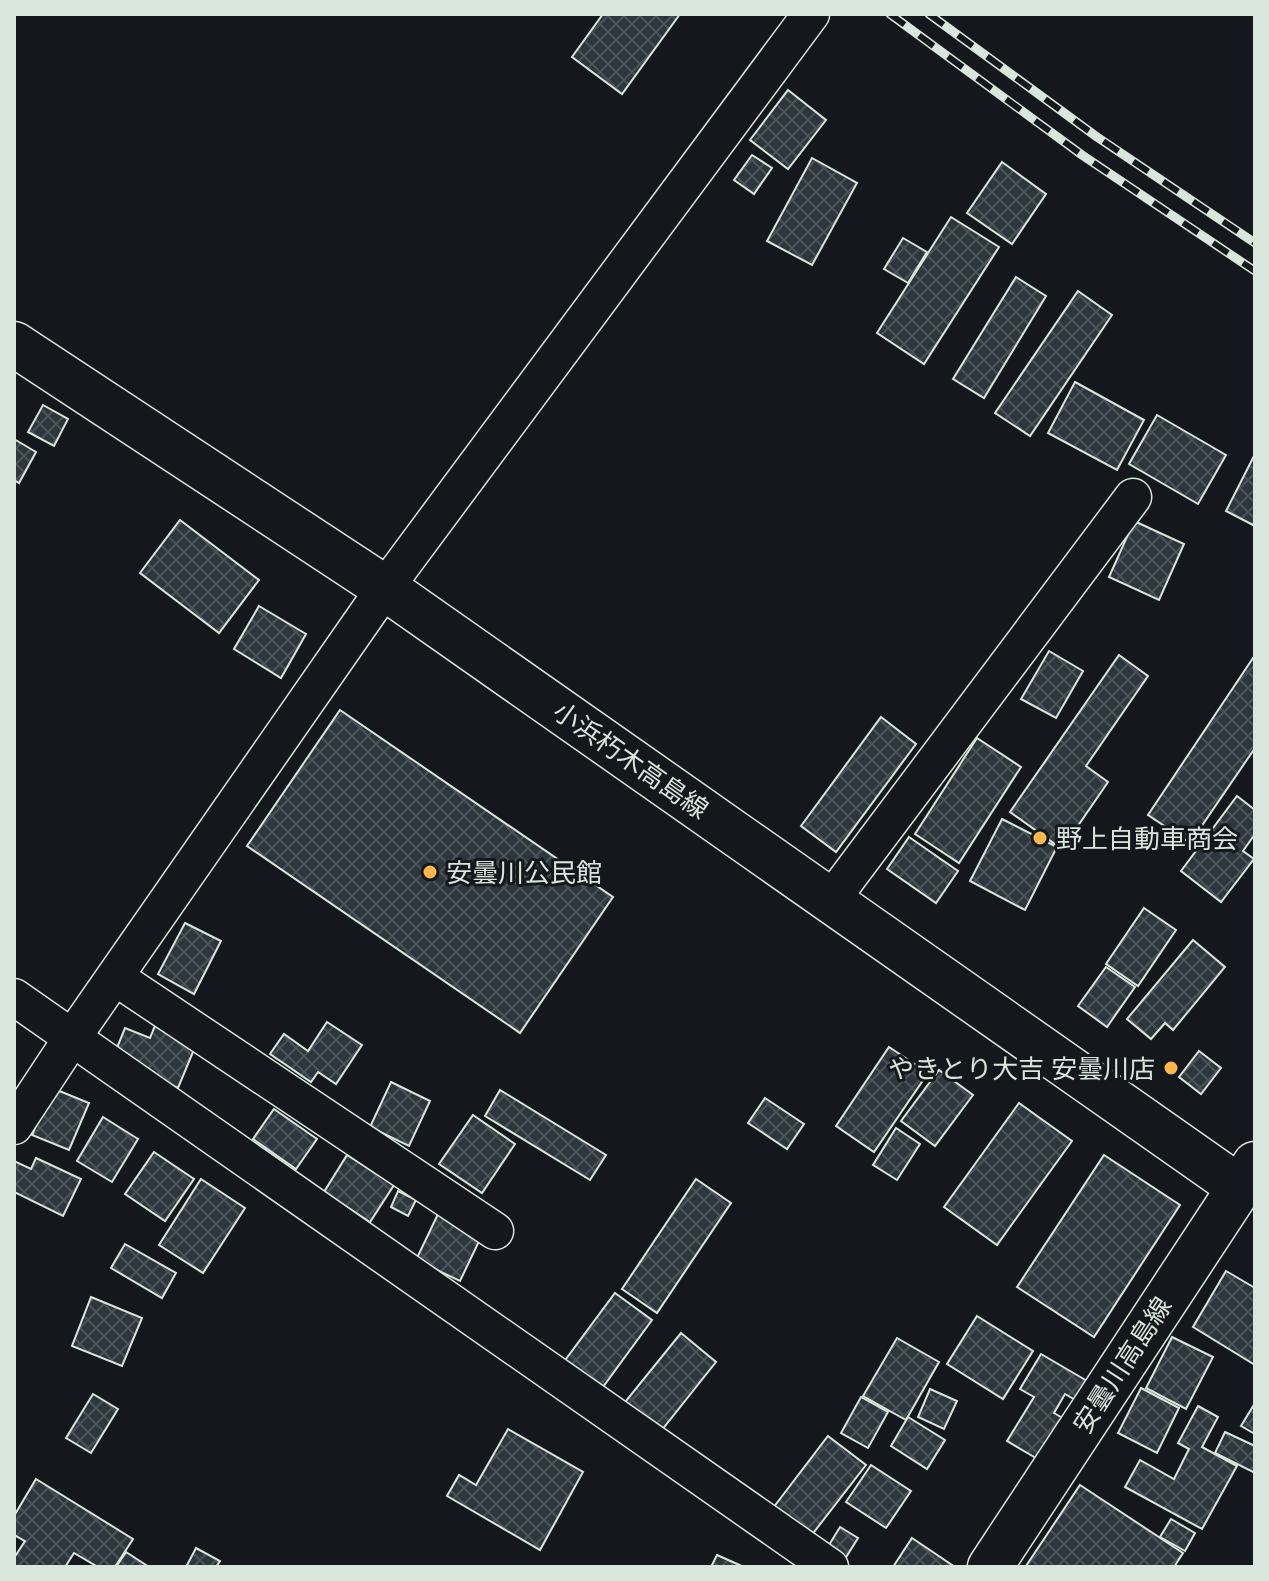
<svg xmlns="http://www.w3.org/2000/svg" width="1269" height="1581" viewBox="0 0 1269 1581" font-family="Quicksand,'Noto Sans JP',sans-serif">
  <style>
    .building { fill: url(#building-cross-hatch); stroke: #d8e6dc; stroke-width: 2 }
    .lines { fill: none; stroke-linecap: round; stroke-linejoin: round }
    .minor-casing { stroke: #d8e6dc; stroke-width: 39 }
    .major-casing { stroke: #d8e6dc; stroke-width: 47 }
    .minor { stroke: #14181c; stroke-width: 36 }
    .major { stroke: #14181c; stroke-width: 44 }
    .rail-casing { stroke: #d8e6dc; stroke-width: 9 }
    .rail { stroke: #14181c; stroke-width: 6; stroke-dasharray: 18; stroke-linecap: butt }
    .poi-dot { fill: #ffb74d; stroke: #14181c; stroke-width: 3 }
    .labels { text-anchor: middle; dominant-baseline: central; stroke-width: 6; stroke-linejoin: round; paint-order: stroke }
    .street-label { font-size: 26px; fill: #d8e6dc; stroke: #14181c }
    .poi-label { font-size: 26px; fill: #d8e6dc; stroke: #14181c; text-anchor: start }
  </style>
  <defs>
    <pattern id="building-cross-hatch" width="8" height="8" patternUnits="userSpaceOnUse" patternTransform="scale(2)"><rect width="8" height="8" fill="#2c363c"/><path d="M0 0l8 8M0 8l8-8" fill="none" stroke="#4a5358"/></pattern>
  </defs>
  <rect width="100%" height="100%" fill="#14181c"/>
  <g class="building">
    <polygon points="603,14 680,14 622,94 572,57"/>
    <polygon points="788,90 826,120 788,169 750,140"/>
    <polygon points="752,155 772,168 754,194 734,180"/>
    <polygon points="812,158 857,183 812,265 767,241"/>
    <polygon points="1002,162 1046,194 1012,244 967,213"/>
    <polygon points="951,217 999,247 924,364 877,333"/>
    <polygon points="903,238 927,252 908,283 884,269"/>
    <polygon points="1016,277 1046,296 984,398 953,379"/>
    <polygon points="1078,291 1112,315 1030,436 995,413"/>
    <polygon points="1075,382 1144,420 1117,470 1048,433"/>
    <polygon points="43,405 68,419 54,446 28,432"/>
    <polygon points="1157,415 1226,455 1198,504 1129,464"/>
    <polygon points="14,439 36,452 19,483 14,480"/>
    <polygon points="1255,454 1255,526 1226,511"/>
    <polygon points="180,520 259,580 219,633 140,573"/>
    <polygon points="1134,521 1184,544 1159,600 1109,577"/>
    <polygon points="259,606 306,634 281,678 234,649"/>
    <polygon points="1049,651 1083,671 1056,718 1021,699"/>
    <polygon points="1119,655 1148,676 1086,766 1108,782 1062,849 1010,812"/>
    <polygon points="1255,655 1255,748 1190,843 1148,815"/>
    <polygon points="340,710 613,897 520,1033 247,846"/>
    <polygon points="881,717 916,744 836,852 801,826"/>
    <polygon points="977,738 1021,767 959,863 915,834"/>
    <polygon points="1237,796 1255,810 1255,834 1243,851 1254,859 1221,902 1181,871"/>
    <polygon points="1002,819 1057,847 1025,910 970,881"/>
    <polygon points="909,837 958,871 936,903 887,869"/>
    <polygon points="1144,908 1176,930 1138,986 1106,964"/>
    <polygon points="185,923 221,941 194,994 158,974"/>
    <polygon points="1193,940 1225,967 1173,1030 1165,1023 1151,1039 1127,1019"/>
    <polygon points="1106,967 1135,987 1107,1027 1078,1006"/>
    <polygon points="327,1022 362,1045 336,1084 318,1072 311,1082 270,1054 284,1034 308,1051"/>
    <polygon points="156,1023 198,1040 178,1088 112,1060 125,1028 150,1038"/>
    <polygon points="889,1047 928,1073 874,1152 836,1126"/>
    <polygon points="1199,1051 1221,1068 1201,1094 1179,1077"/>
    <polygon points="939,1070 973,1095 935,1146 901,1121"/>
    <polygon points="391,1082 430,1101 409,1146 370,1127"/>
    <polygon points="52,1088 89,1103 69,1150 32,1135"/>
    <polygon points="500,1090 606,1155 590,1180 485,1116"/>
    <polygon points="765,1098 804,1124 787,1149 748,1123"/>
    <polygon points="1019,1103 1072,1141 997,1245 944,1207"/>
    <polygon points="274,1109 317,1139 296,1169 253,1139"/>
    <polygon points="473,1115 515,1144 482,1193 439,1164"/>
    <polygon points="103,1117 138,1139 112,1182 77,1161"/>
    <polygon points="896,1128 920,1144 897,1180 873,1165"/>
    <polygon points="154,1152 194,1179 165,1221 125,1194"/>
    <polygon points="347,1155 394,1185 370,1222 324,1192"/>
    <polygon points="1104,1155 1180,1205 1094,1337 1017,1287"/>
    <polygon points="36,1158 81,1179 63,1216 14,1192 14,1161 31,1169"/>
    <polygon points="201,1179 245,1208 203,1273 159,1245"/>
    <polygon points="696,1179 731,1203 657,1313 622,1289"/>
    <polygon points="398,1191 416,1200 408,1216 391,1207"/>
    <polygon points="438,1214 482,1235 460,1281 416,1260"/>
    <polygon points="125,1244 176,1273 162,1298 111,1268"/>
    <polygon points="1226,1271 1255,1288 1255,1365 1193,1327"/>
    <polygon points="615,1293 652,1320 600,1391 563,1363"/>
    <polygon points="91,1297 142,1318 122,1366 72,1346"/>
    <polygon points="977,1316 1033,1351 1003,1399 947,1364"/>
    <polygon points="681,1333 716,1362 657,1436 621,1407"/>
    <polygon points="1172,1337 1213,1357 1186,1409 1146,1388"/>
    <polygon points="897,1338 939,1362 906,1420 863,1396"/>
    <polygon points="1041,1354 1094,1385 1082,1404 1065,1394 1054,1413 1066,1420 1041,1461 1007,1441 1034,1397 1020,1389"/>
    <polygon points="1141,1388 1179,1408 1157,1453 1118,1433"/>
    <polygon points="930,1389 957,1401 944,1429 918,1417"/>
    <polygon points="93,1394 118,1409 91,1453 66,1438"/>
    <polygon points="861,1397 888,1412 868,1448 841,1433"/>
    <polygon points="1255,1403 1255,1434 1241,1426"/>
    <polygon points="1198,1406 1218,1417 1202,1447 1237,1466 1202,1529 1125,1487 1140,1460 1174,1479 1189,1449 1178,1443"/>
    <polygon points="908,1417 945,1440 927,1469 891,1446"/>
    <polygon points="508,1429 583,1472 540,1550 447,1496 459,1475 476,1485"/>
    <polygon points="1225,1432 1255,1446 1255,1473 1215,1453"/>
    <polygon points="828,1436 866,1465 807,1541 770,1512"/>
    <polygon points="871,1465 911,1491 886,1528 846,1502"/>
    <polygon points="36,1479 133,1539 115,1567 98,1567 74,1553 65,1567 14,1566 14,1558 25,1541 14,1535 14,1516"/>
    <polygon points="1080,1485 1183,1553 1174,1567 1026,1566"/>
    <polygon points="1171,1519 1195,1533 1185,1551 1160,1537"/>
    <polygon points="840,1527 858,1538 840,1567 821,1558"/>
    <polygon points="912,1538 955,1567 893,1567"/>
    <polygon points="196,1548 220,1561 216,1567 186,1567"/>
    <polygon points="126,1552 149,1567 116,1567"/>
    <polygon points="717,1555 744,1567 711,1567"/>
  </g>
  <g class="lines">
    <defs>
      <g id="minor">
        <polyline points="831,900 1133,497"/>
        <polyline points="115,977 495,1231"/>
        <polyline points="14,997 830,1567"/>
        <polyline points="14,1126 72,1038 385,588 811,14"/>
      </g>
      <g id="major">
        <polyline points="14,344 385,588 1239,1187"/>
        <polyline points="990,1567 1255,1164"/>
      </g>
    </defs>
    <use href="#minor" class="minor-casing"/>
    <use href="#major" class="major-casing"/>
    <use href="#minor" class="minor"/>
    <use href="#major" class="major"/>
    <defs>
      <g id="rail">
        <polyline points="890,14 1082,155 1255,271"/>
        <polyline points="929,14 1097,137 1255,243"/>
      </g>
    </defs>
    <use href="#rail" class="rail-casing"/>
    <use href="#rail" class="rail"/>
  </g>
  <g class="poi-dot">
    <circle cx="1040" cy="838" r="8"/>
    <circle cx="430" cy="872" r="8"/>
    <circle cx="1171" cy="1068" r="8"/>
  </g>
  <g class="labels">
    <g class="street-label">
      <text transform="translate(631 760) rotate(35)">小浜朽木高島線</text>
      <text transform="translate(1122 1365) rotate(-57)">安曇川高島線</text>
    </g>
    <g class="poi-label">
      <text x="1056" y="838">野上自動車商会</text>
      <text x="446" y="872">安曇川公民館</text>
      <text x="1155" y="1068" text-anchor="end">やきとり大吉 安曇川店</text>
    </g>
  </g>
  <rect width="1269" height="1581" fill="none" stroke="#d8e6dc" stroke-width="32"/>
</svg>
